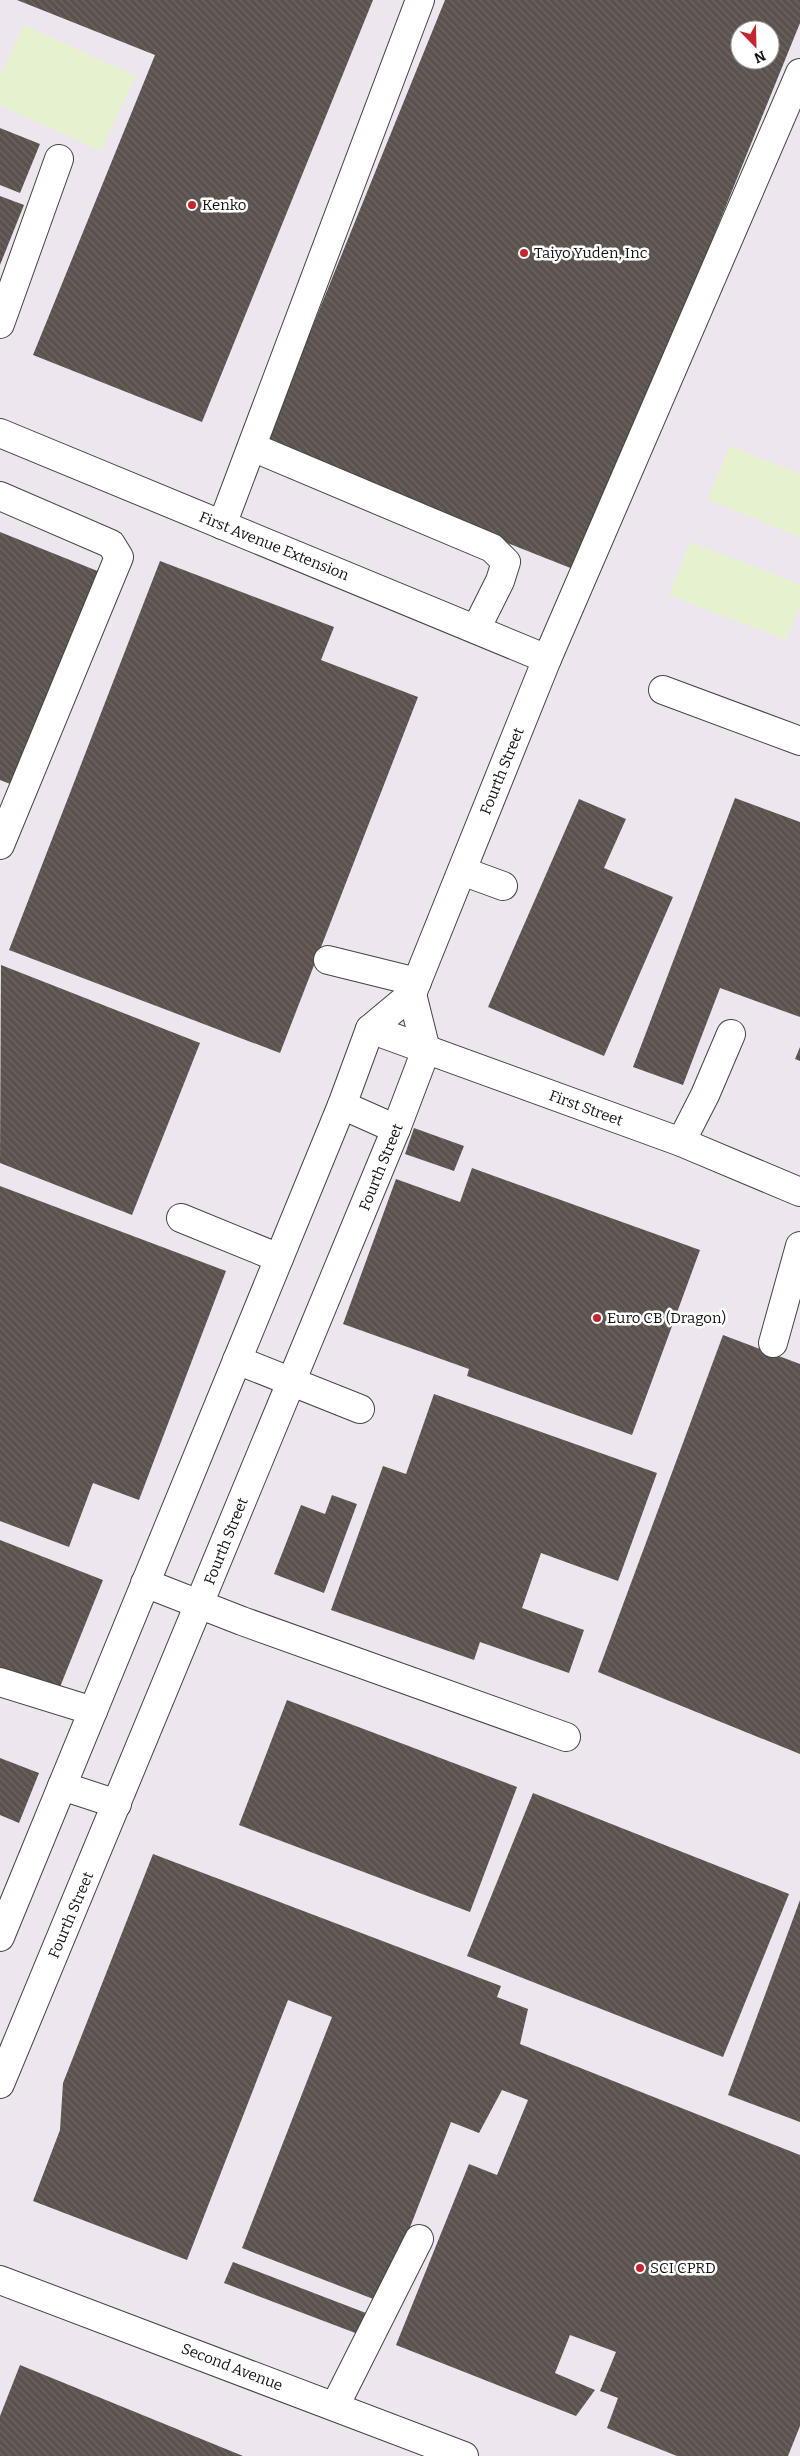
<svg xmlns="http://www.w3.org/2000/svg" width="800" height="2456" viewBox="0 0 800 2456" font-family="Bitter,serif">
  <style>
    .industrial { fill: #eee6ef; fill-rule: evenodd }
    .pitch { fill: #e6f2cf }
    .building { fill: url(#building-back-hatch); fill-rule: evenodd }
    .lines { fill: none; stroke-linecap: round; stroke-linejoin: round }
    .minor-casing { stroke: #444; stroke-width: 30 }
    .minor { stroke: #fff; stroke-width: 28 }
    .poi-dot { fill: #c4262e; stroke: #fff; stroke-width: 2 }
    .labels { text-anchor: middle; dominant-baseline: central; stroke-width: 5; stroke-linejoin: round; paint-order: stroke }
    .poi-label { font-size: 15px; fill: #111; stroke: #fff; text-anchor: start }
    .street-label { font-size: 15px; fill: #111; stroke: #fff }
  </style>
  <defs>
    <pattern id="building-back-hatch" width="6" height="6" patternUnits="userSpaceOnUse" patternTransform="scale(1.25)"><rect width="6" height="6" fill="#5a524d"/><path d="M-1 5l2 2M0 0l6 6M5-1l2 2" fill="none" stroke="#6d6662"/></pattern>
  </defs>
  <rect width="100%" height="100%" fill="#fffdf5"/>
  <path class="industrial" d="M0 0H800V2456H0ZM740 30H770V60H740Z"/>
  <g class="pitch">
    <polygon points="24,25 136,76 101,151 0,105 0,75"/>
    <polygon points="730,446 800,474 800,537 707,499"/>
    <polygon points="690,542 800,584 800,605 786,640 669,595"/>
  </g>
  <g class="building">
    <polygon points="17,0 373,0 202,422 33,355 155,55"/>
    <path d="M445 0H800V23L578 571 264 446ZM740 30H770V60H740Z"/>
    <polygon points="0,128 40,144 20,193 0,185"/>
    <polygon points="0,196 24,205 0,265"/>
    <polygon points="0,532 100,572 13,785 0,780"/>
    <polygon points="160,561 334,627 321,660 418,697 280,1053 9,950"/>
    <polygon points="735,798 800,822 800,1017 720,988 683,1085 633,1067"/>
    <polygon points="579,799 626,819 604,868 673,897 604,1056 488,1007"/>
    <polygon points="1,965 200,1043 132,1215 0,1163"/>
    <polygon points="800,1047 800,1061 795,1059"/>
    <polygon points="414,1128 464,1146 454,1171 405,1154"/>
    <polygon points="472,1168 700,1250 632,1435 467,1376 469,1369 343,1324 396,1179 460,1202"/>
    <polygon points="0,1186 226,1271 139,1500 93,1483 69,1547 0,1521"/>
    <polygon points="723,1335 800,1364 800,1754 598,1672"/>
    <polygon points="434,1394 657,1473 618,1581 541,1553 522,1608 584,1630 569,1673 480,1642 474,1660 331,1610 383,1466 406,1474"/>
    <polygon points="332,1495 357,1504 324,1593 274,1574 301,1505 325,1514"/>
    <polygon points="0,1540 103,1580 58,1692 0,1670"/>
    <polygon points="287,1700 517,1787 470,1912 239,1825"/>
    <polygon points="0,1758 39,1773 19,1823 0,1815"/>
    <polygon points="533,1793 789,1894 723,2057 467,1956"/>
    <polygon points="153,1854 501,1986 497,1997 528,2009 520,2044 800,2155 800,2426 788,2456 677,2456 607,2428 618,2398 600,2391 616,2352 570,2335 555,2373 595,2390 576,2416 396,2345 469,2164 497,2175 528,2100 502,2090 479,2133 451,2122 381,2302 242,2248 332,2017 288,2000 187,2260 33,2201 60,2130 63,2083"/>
    <polygon points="800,1900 800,2122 728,2095"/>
    <polygon points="233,2262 366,2313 358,2334 224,2283"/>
    <polygon points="20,2365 243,2456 0,2456 0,2416"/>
  </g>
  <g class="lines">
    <defs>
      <g id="minor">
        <polyline points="0,324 59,159"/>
        <polyline points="0,433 547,659"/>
        <polyline points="252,447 492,548 506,562 500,581 476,629"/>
        <polyline points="0,496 111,544 119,557 0,845"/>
        <polyline points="222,525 420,0"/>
        <polyline points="663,690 800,741"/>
        <polyline points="462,871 503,886"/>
        <polyline points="328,960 417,982"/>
        <polyline points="370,1029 681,1142 800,1192"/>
        <polyline points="342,1105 396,1129"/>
        <polyline points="681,1142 705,1095 731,1034"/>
        <polyline points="181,1218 279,1258"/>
        <polyline points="773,1343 800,1246"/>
        <polyline points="237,1360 360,1409"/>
        <polyline points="145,1583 242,1621 566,1737"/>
        <polyline points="0,1682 93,1711"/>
        <polyline points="62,1786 117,1804"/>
        <polyline points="0,1937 342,1105 370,1029 412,994 547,659 800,73"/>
        <polyline points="0,2084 396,1129 426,1050 412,994"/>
        <polyline points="0,2280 464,2456"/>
        <polyline points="335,2406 419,2239"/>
      </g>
    </defs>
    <use href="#minor" class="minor-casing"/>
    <use href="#minor" class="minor"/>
  </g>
  <g class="poi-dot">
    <circle cx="192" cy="205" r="5"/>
    <circle cx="524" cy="253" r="5"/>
    <circle cx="597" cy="1318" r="5"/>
    <circle cx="640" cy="2268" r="5"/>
  </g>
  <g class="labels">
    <g class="poi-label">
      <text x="202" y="205">Kenko</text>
      <text x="534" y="253">Taiyo Yuden, Inc</text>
      <text x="607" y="1318">Euro CB (Dragon)</text>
      <text x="650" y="2268">SCI CPRD</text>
    </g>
    <g class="street-label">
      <text transform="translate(274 546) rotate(22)">First Avenue Extension</text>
      <text transform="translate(502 771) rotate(-68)">Fourth Street</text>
      <text transform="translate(586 1108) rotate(20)">First Street</text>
      <text transform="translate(381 1167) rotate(-68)">Fourth Street</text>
      <text transform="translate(226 1541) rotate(-68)">Fourth Street</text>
      <text transform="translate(71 1915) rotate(-67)">Fourth Street</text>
      <text transform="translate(232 2367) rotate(21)">Second Avenue</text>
    </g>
  </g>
  <g transform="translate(755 45) rotate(157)"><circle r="24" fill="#ffffff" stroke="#a0a0a0"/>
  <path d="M0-4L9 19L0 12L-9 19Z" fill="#c4262e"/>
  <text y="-8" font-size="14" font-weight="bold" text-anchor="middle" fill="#111111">N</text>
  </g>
</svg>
